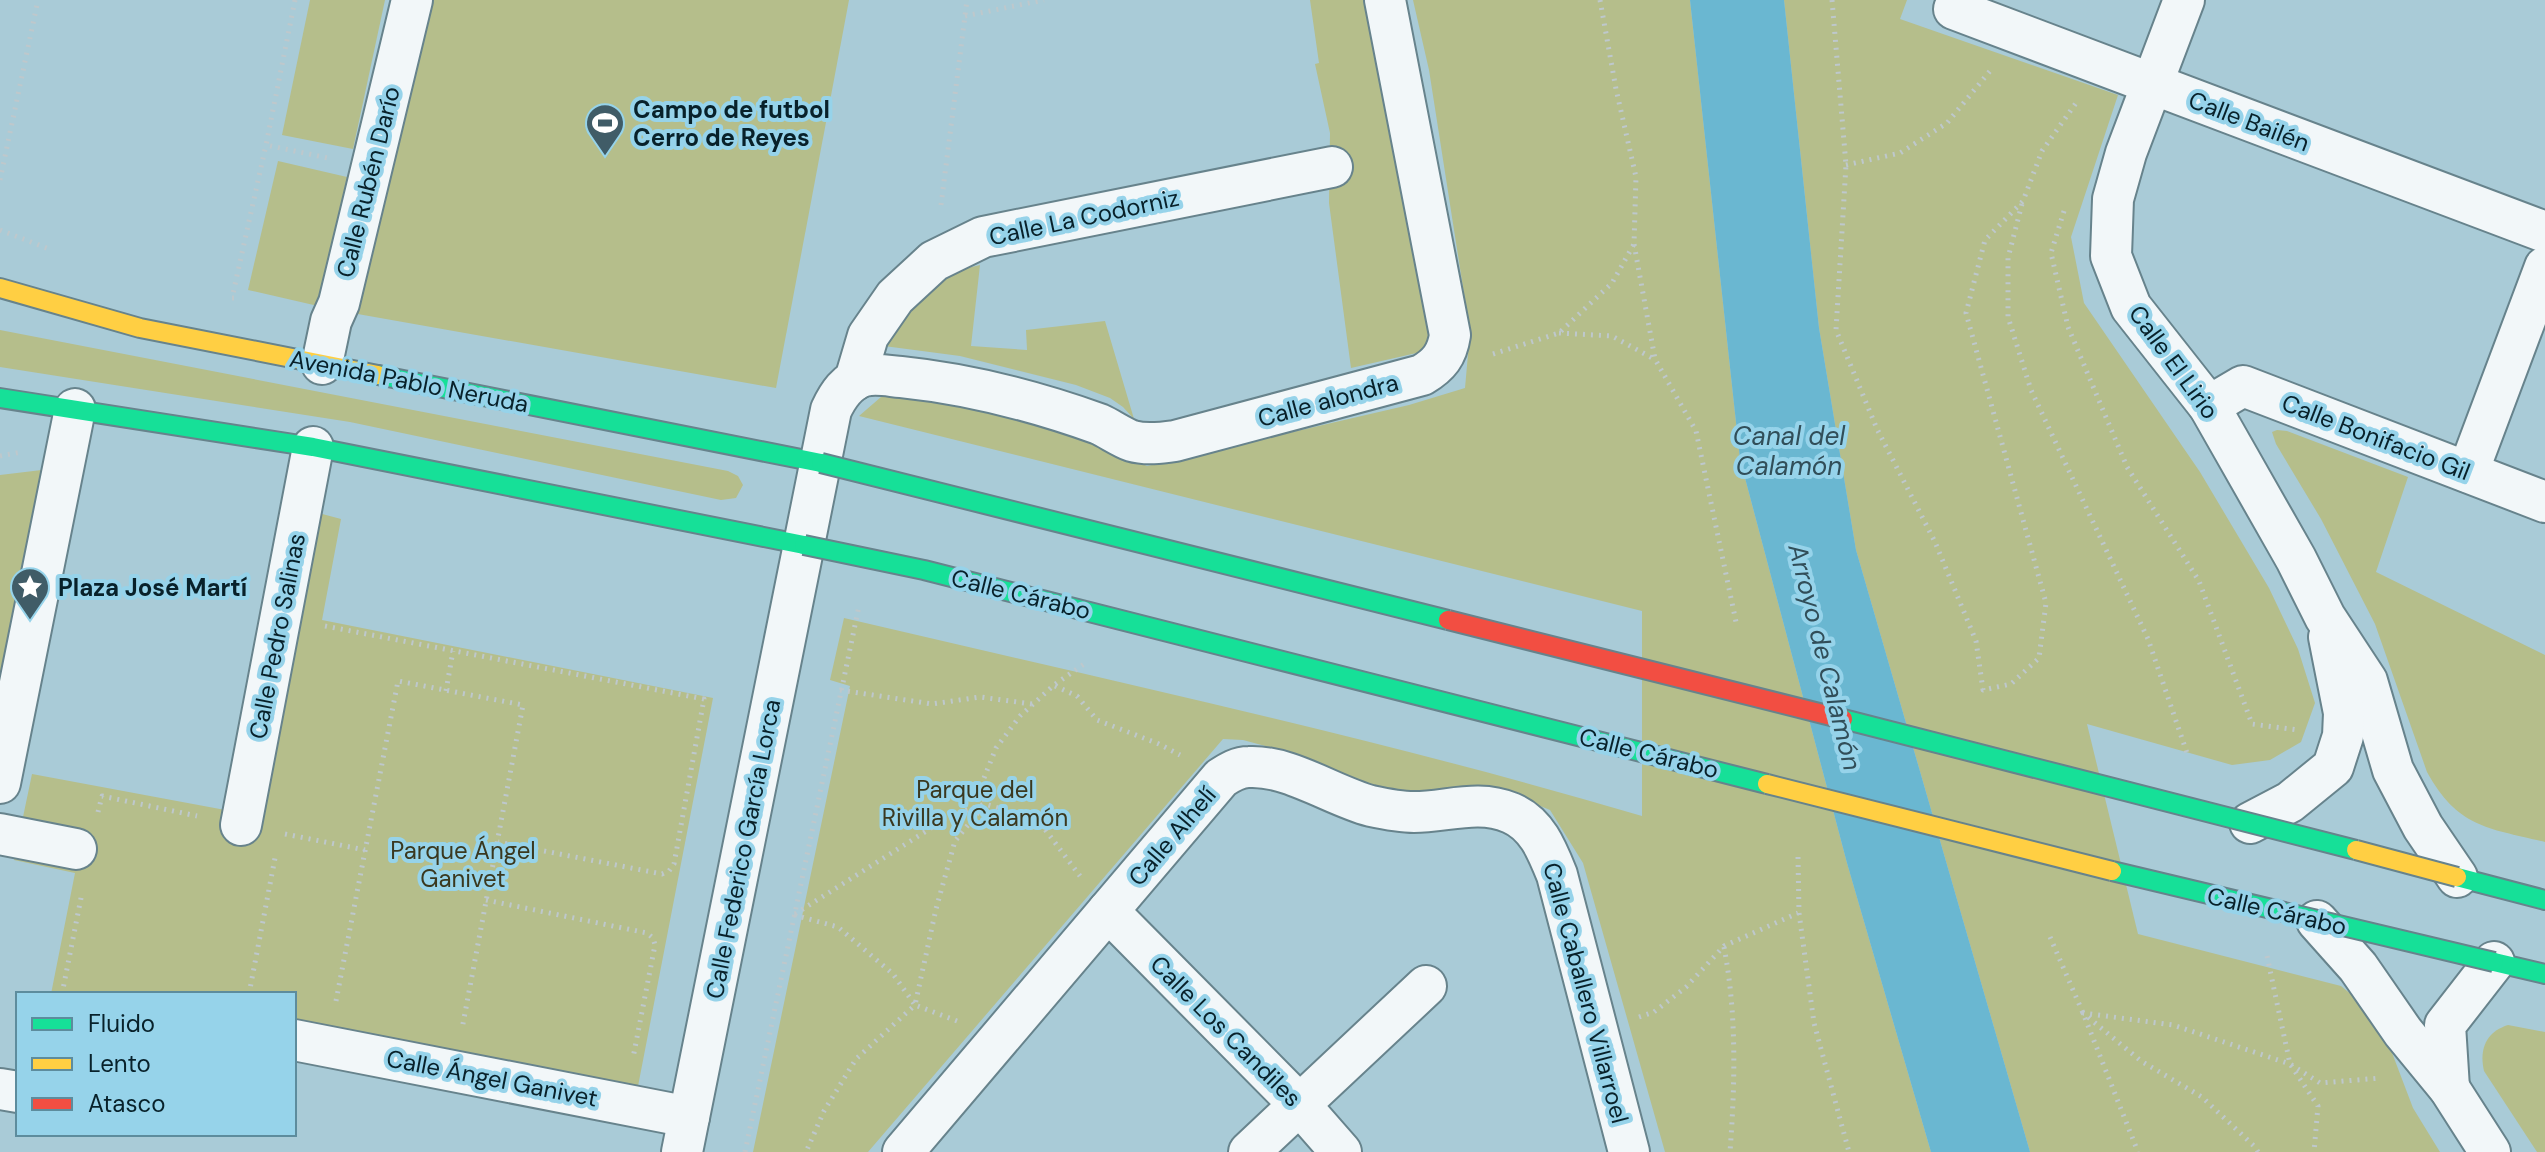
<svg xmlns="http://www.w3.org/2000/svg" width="2545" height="1152" viewBox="0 0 2545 1152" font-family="'DM Sans',sans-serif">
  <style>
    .green { fill: #b5be8b }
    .water { fill: #6ab7d1 }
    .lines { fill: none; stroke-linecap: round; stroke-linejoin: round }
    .street-casing { stroke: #67838c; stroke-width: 44 }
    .fast-casing { stroke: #67838c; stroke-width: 22 }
    .slow-casing { stroke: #67838c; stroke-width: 22 }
    .path { stroke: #bec8cc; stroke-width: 5; stroke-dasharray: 2 6; stroke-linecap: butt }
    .street { stroke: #f2f7f9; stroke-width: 40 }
    .fast { stroke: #16e098; stroke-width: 18 }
    .slow { stroke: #ffcf43; stroke-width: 18 }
    .fast-bridge-casing { stroke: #67838c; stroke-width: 22; stroke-linecap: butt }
    .slow-bridge-casing { stroke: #67838c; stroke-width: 22; stroke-linecap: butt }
    .jam-bridge-casing { stroke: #67838c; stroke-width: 22; stroke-linecap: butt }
    .fast-bridge { stroke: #16e098; stroke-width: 18 }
    .slow-bridge { stroke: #ffcf43; stroke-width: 18 }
    .jam-bridge { stroke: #f24e42; stroke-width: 18 }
    .labels { text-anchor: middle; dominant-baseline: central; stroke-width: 8; stroke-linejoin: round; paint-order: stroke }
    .poi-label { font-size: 24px; font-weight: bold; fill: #08212a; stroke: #96d3ea; text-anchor: start }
    .street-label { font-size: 24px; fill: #08212a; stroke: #96d3ea }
    .park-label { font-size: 24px; fill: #3a381f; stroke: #96d3ea }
    .water-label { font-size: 26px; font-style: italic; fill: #314e59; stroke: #96d3ea }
  </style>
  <rect width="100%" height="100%" fill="#a9cbd7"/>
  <g class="green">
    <polygon points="310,0 385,0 353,149 282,135"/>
    <polygon points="431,0 849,0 776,388 352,313"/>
    <polygon points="1310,0 1368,0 1434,349 1351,368 1329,203 1330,133 1315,64 1319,63"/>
    <path d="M1413 0H1690L1740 459 1847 863 1931 1152H1665L1583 863 1550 810 1502 790 1378 791 1297 761 1269 747 1243 740 1223 739 868 1152H753L850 686 830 680 844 618C1111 681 1379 738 1642 816V611L859 416 881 397H918L1072 433 1147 466 1409 405 1465 388 1470 332 1429 70Z"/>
    <polygon points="1784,0 1907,0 1900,19 2118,95 2071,237 2084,303 2200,472 2269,588 2298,649 2315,703 2301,742 2270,760 2232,765 2087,724 2138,934 2341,986 2369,1009 2386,1037 2413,1108 2440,1152 2030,1152 1856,550 1819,328"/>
    <polygon points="278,161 347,177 318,306 248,290"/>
    <path d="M980 265 971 346 1027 350 1026 330 1105 321 1134 419 1123 407 1110 398 1076 385 960 356 884 346C908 309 935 274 980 265Z"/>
    <polygon points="0,330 728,471 738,476 743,485 736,498 721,500 350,422 0,367"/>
    <path d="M2277 430 2287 431 2408 477 2376 572 2545 655V842C2488 828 2458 828 2427 772L2375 624 2321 519 2276 444 2272 432Z"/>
    <polygon points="50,469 0,731 0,475"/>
    <polygon points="296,507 341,519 322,620 713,698 634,1107 294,1049 294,994 51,994 75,873 14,860 32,774 236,812"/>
    <path d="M2508 1025 2545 1032V1152H2537L2484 1071C2479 1049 2486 1032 2508 1025Z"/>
  </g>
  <polygon class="water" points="1690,0 1784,0 1819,328 1856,550 2030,1152 1931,1152 1847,863 1740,459"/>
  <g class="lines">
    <defs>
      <g id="street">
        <polyline points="2184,0 2126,153 2113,199 2111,256 2131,307 2209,406 2296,559 2325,617 2367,681 2393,770 2423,827 2457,877"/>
        <polyline points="1954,9 2545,232"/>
        <polyline points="322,364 331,321 339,303 412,0"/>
        <polyline points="855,380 868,336 895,297 934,261 983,237 1332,167"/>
        <polyline points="2209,406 2243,386 2545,502"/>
        <polyline points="2468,472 2545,267"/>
        <polyline points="0,783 75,409"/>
        <polyline points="2250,823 2290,802 2333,767 2343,736 2344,713 2329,637"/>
        <polyline points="241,825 313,447"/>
        <polyline points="0,834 76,849"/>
        <polyline points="1108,911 1299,1104 1341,1152"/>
        <polyline points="2317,921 2358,967 2403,1032 2449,1088 2490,1152"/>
        <polyline points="294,1040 689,1117"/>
        <polyline points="2449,1088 2445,1025 2494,962"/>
        <polyline points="0,1089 18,1092"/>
        <path d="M682 1152 831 410C838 395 847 381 864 376 876 373 889 376 901 377 969 384 1035 401 1099 424 1110 429 1121 437 1132 441 1146 445 1161 443 1175 441L1422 375C1439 365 1447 355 1450 335L1385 0"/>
        <path d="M903 1152 1221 778C1230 772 1238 767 1249 767 1289 765 1333 796 1371 806 1385 809 1400 812 1414 812 1447 812 1478 799 1511 813 1537 824 1547 850 1557 875L1629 1152"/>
        <polyline points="1249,1152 1426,986"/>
      </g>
      <g id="fast">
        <polyline points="378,375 821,463"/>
        <polyline points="0,398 313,447 804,545"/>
        <polyline points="2457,877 2545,900"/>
        <polyline points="2494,962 2545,974"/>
      </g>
      <polyline id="slow" points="0,288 140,328 378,375"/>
    </defs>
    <use href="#street" class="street-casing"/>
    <use href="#fast" class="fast-casing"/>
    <use href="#slow" class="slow-casing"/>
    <g class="path">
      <polyline points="295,0 266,145 328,158"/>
      <polyline points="1600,0 1616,89 1636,177 1634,244 1655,359 1696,431 1736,622"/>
      <polyline points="1832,0 1846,165 1836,330 1877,429 1935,542 1976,641 1983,690 2011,684 2039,658 2046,603 1966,313 1985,240 2023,201 2042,151 2076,103"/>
      <polyline points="965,16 1044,0"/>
      <polyline points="1846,165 1900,153 1947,123 1990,71"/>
      <polyline points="0,180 38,0"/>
      <polyline points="2022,204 2008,258 2008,317 2031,390 2148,639 2188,756"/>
      <polyline points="941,205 967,0"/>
      <polyline points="2064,211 2051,253 2068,327 2127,467 2199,581 2252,724 2298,730"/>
      <polyline points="0,230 49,249"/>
      <polyline points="234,298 232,298 266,145"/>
      <polyline points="1559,333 1612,336 1654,359"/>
      <polyline points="1493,354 1559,333 1612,283 1634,244"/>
      <polyline points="0,456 22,452"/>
      <polyline points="325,626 704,699 674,864 669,871 662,874 498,842"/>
      <polyline points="1055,686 1077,696 1097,720 1159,744 1180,755"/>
      <polyline points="840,690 932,704 980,697 1032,704"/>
      <polyline points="446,691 453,651"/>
      <polyline points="98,812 102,796 197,816"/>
      <polyline points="285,834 365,850"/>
      <polyline points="1798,857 1799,913 1814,1023 1849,1152"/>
      <polyline points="486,900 647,933 653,938 655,945 633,1058"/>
      <polyline points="795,914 950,816 985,804 1038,820 1080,876"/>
      <polyline points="794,915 838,927 893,974 915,1005 856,1059 824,1111 806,1152"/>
      <polyline points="2050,937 2083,1013 2138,1152"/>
      <path d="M1724 947C1737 1015 1735 1084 1730 1152"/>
      <polyline points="2267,956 2290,1064 2318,1106 2314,1152"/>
      <polyline points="62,994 82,893"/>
      <polyline points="249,994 275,858"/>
      <polyline points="336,1001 398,681 523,705 462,1029"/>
      <polyline points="1639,1017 1654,1012 1686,987 1724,946 1798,913"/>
      <polyline points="957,1021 915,1005 936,909 955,841 985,804 982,783 996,748 1020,716 1054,685 1087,662"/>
      <polyline points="745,1152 859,606"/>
      <polyline points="2258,1152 2255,1147 2202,1097 2141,1061 2083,1013 2173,1025 2290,1064 2320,1083 2381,1078"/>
    </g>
    <use href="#street" class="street"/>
    <use href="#fast" class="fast"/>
    <use href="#slow" class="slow"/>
    <defs>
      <g id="fast-bridge">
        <polyline points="821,463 1448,620"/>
        <polyline points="804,545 924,570 1767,784"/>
        <polyline points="1843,719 2356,850"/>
        <polyline points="2112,871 2494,962"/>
      </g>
      <g id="slow-bridge">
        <polyline points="1767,784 2112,871"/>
        <polyline points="2356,850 2457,877"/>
      </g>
      <polyline id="jam-bridge" points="1448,620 1843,719"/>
    </defs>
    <use href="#fast-bridge" class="fast-bridge-casing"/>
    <use href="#slow-bridge" class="slow-bridge-casing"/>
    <use href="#jam-bridge" class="jam-bridge-casing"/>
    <use href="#fast-bridge" class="fast-bridge"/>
    <use href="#slow-bridge" class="slow-bridge"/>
    <use href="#jam-bridge" class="jam-bridge"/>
  </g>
  <defs>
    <symbol id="stadium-pin" viewBox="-11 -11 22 30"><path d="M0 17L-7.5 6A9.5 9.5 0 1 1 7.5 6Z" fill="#405c67" stroke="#96d3ea"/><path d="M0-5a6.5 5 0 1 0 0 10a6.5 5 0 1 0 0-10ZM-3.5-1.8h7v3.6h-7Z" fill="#fff"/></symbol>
    <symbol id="sight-pin" viewBox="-11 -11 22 30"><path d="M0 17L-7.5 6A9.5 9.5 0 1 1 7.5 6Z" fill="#405c67" stroke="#96d3ea"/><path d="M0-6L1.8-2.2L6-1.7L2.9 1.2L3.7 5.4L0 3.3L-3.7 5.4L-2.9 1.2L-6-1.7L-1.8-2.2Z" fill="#fff"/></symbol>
  </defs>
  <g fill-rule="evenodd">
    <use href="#stadium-pin" x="583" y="101" width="44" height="60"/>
    <use href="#sight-pin" x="8" y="565" width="44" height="60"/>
  </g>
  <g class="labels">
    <g class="poi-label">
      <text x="633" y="109">Campo de futbol<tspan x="633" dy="28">Cerro de Reyes</tspan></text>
      <text x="58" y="587">Plaza José Martí</text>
    </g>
    <g class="street-label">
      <text transform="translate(2249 121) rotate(21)">Calle Bailén</text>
      <text transform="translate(368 182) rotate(-76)">Calle Rubén Darío</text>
      <text transform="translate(1084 217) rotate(-12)">Calle La Codorniz</text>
      <text transform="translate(2174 362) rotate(54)">Calle El Lirio</text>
      <text transform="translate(409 381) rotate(11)">Avenida Pablo Neruda</text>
      <text transform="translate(1328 400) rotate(-15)">Calle alondra</text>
      <text transform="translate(2376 437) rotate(21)">Calle Bonifacio Gil</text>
      <text transform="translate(1021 594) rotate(14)">Calle Cárabo</text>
      <text transform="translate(277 636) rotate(-79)">Calle Pedro Salinas</text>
      <text transform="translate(1649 753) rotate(14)">Calle Cárabo</text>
      <text transform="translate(1172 836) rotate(-50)">Calle Alhelí</text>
      <text transform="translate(743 849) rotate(-79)">Calle Federico García Lorca</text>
      <text transform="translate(2277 911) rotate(13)">Calle Cárabo</text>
      <text transform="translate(1586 993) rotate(75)">Calle Caballero Villarroel</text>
      <text transform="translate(1226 1031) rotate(45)">Calle Los Candiles</text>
      <text transform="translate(492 1078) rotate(11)">Calle Ángel Ganivet</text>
    </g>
    <g class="park-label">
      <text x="975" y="789">Parque del<tspan x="975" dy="28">Rivilla y Calamón</tspan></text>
      <text x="463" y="850">Parque Ángel<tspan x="463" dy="28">Ganivet</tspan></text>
    </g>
    <g class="water-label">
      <text x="1789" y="436">Canal del<tspan x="1789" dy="30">Calamón</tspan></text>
      <text transform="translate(1825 657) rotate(76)">Arroyo de Calamón</text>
    </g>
  </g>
  <rect x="16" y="992" width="280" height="144" fill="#96d3ea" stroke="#5d8c9d" stroke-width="2"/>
  <rect x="32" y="1018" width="40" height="12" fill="#16e098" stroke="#5d8c9d" stroke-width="2"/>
  <text x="88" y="1032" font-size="24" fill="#08212a">Fluido</text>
  <rect x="32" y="1058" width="40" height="12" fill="#ffcf43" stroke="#5d8c9d" stroke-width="2"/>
  <text x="88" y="1072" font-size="24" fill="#08212a">Lento</text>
  <rect x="32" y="1098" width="40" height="12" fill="#f24e42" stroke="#5d8c9d" stroke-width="2"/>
  <text x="88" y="1112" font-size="24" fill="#08212a">Atasco</text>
</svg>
